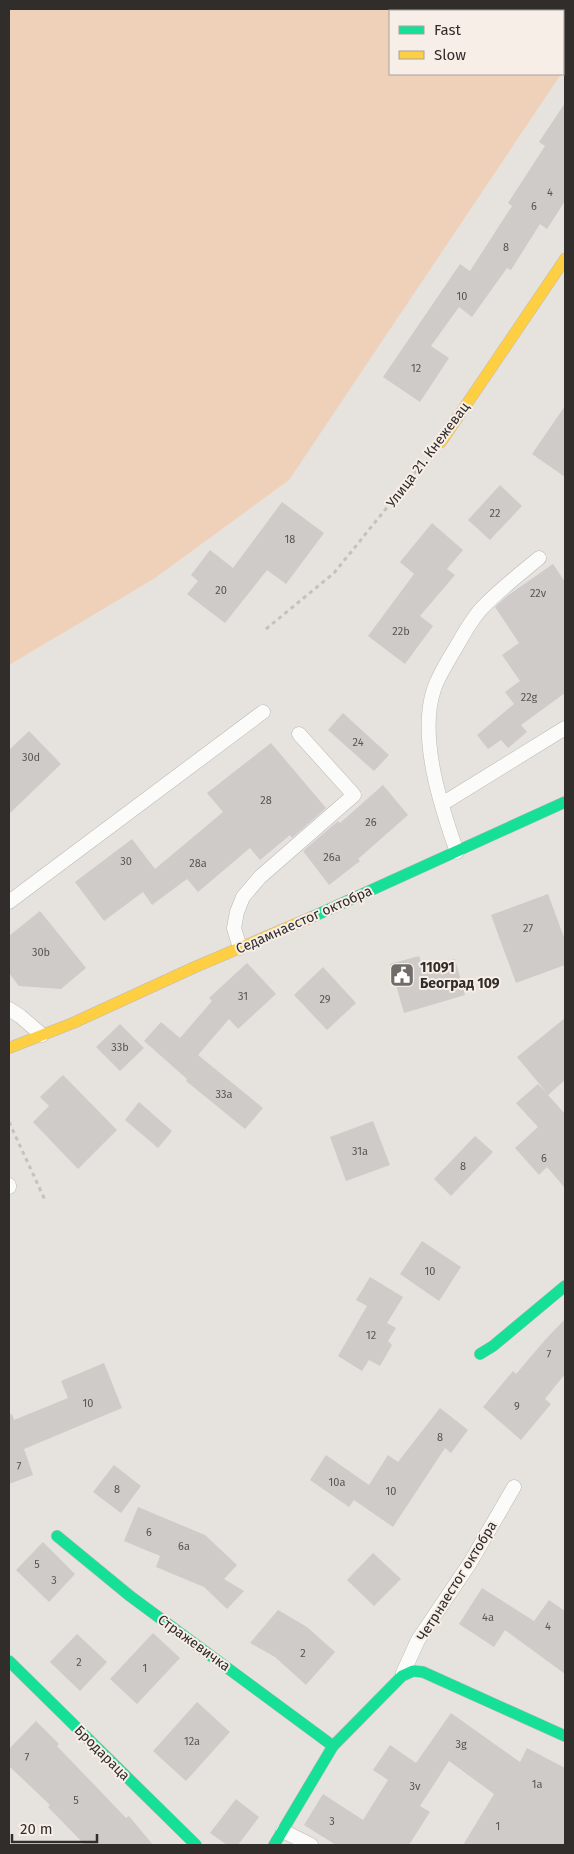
<svg xmlns="http://www.w3.org/2000/svg" width="574" height="1854" viewBox="0 0 574 1854" font-family="'Fira Sans',sans-serif">
  <style>
    .green { fill: #efd0b9 }
    .building { fill: #cfcbc8 }
    .lines { fill: none; stroke-linecap: round; stroke-linejoin: round }
    .lane-casing { stroke: #bdb9b6; stroke-width: 15 }
    .fast-casing { stroke: #bdb9b6; stroke-width: 12 }
    .slow-casing { stroke: #bdb9b6; stroke-width: 12 }
    .path { stroke: #c3c2c0; stroke-width: 3; stroke-dasharray: 4 4; stroke-linecap: butt }
    .lane { stroke: #fbfbfa; stroke-width: 14 }
    .fast { stroke: #16e098; stroke-width: 11 }
    .slow { stroke: #ffcf43; stroke-width: 11 }
    .labels { text-anchor: middle; dominant-baseline: central; stroke-width: 4; stroke-linejoin: round; paint-order: stroke }
    .number-label { font-size: 11px; fill: #595553 }
    .street-label { font-size: 14px; fill: #312d2b; stroke: #f7eee7 }
    .poi-label { font-size: 14px; font-weight: bold; fill: #312d2b; stroke: #f7eee7; text-anchor: start }
  </style>
  <rect width="100%" height="100%" fill="#e6e2de"/>
  <polygon class="green" points="9,9 565,9 565,68 563,72 563,11 390,11 390,74 561,74 289,480 155,578 9,665"/>
  <g class="building">
    <polygon points="565,103 565,201 547,229 540,224 511,270 507,268 472,317 459,307 431,346 449,358 420,402 383,377 460,264 470,271 512,206 508,203 545,146 539,142"/>
    <polygon points="565,406 565,477 532,454"/>
    <polygon points="500,485 522,506 490,540 468,520"/>
    <polygon points="282,502 324,533 286,584 267,570 225,623 187,594 198,581 191,575 210,550 233,568"/>
    <polygon points="432,523 463,550 447,569 455,575 420,616 433,626 405,664 368,636 414,574 400,562"/>
    <polygon points="553,564 565,582 565,693 521,725 527,732 508,748 501,740 488,749 477,735 514,704 505,692 520,681 502,655 519,643 495,607 507,596"/>
    <polygon points="343,713 389,755 374,771 328,730"/>
    <polygon points="29,731 61,764 9,814 9,750"/>
    <polygon points="271,743 326,808 292,838 290,835 260,860 250,848 198,892 187,879 152,905 143,892 104,921 75,882 132,839 155,869 223,812 207,793"/>
    <polygon points="383,785 408,815 358,859 360,861 329,885 303,851 338,821 340,823"/>
    <polygon points="548,894 565,940 565,965 516,983 491,915"/>
    <polygon points="40,911 86,968 61,989 19,986 9,973 9,936"/>
    <polygon points="419,956 423,968 455,959 465,995 404,1013 390,964"/>
    <polygon points="247,963 276,994 238,1029 229,1019 198,1055 263,1108 245,1129 186,1081 187,1079 144,1041 161,1022 180,1038 212,1001 209,998"/>
    <polygon points="323,967 356,1003 327,1030 294,995"/>
    <polygon points="565,1018 565,1080 548,1095 565,1114 565,1188 547,1167 539,1175 515,1148 538,1127 516,1103 538,1084 547,1093 517,1057"/>
    <polygon points="120,1024 144,1048 120,1071 96,1047"/>
    <polygon points="63,1075 117,1130 78,1169 33,1122 49,1106 40,1097"/>
    <polygon points="139,1102 172,1131 158,1148 125,1120"/>
    <polygon points="373,1121 390,1165 346,1181 330,1137"/>
    <polygon points="475,1136 493,1152 451,1196 434,1179"/>
    <polygon points="422,1241 461,1267 439,1301 400,1274"/>
    <polygon points="370,1277 403,1297 387,1323 396,1328 388,1341 392,1345 380,1366 369,1360 362,1371 338,1356 367,1306 356,1300"/>
    <polygon points="565,1319 565,1374 545,1399 551,1404 521,1440 483,1407 513,1371 516,1374 545,1340"/>
    <polygon points="104,1363 122,1408 24,1449 33,1475 9,1484 9,1415 12,1414 14,1420 68,1398 61,1381"/>
    <polygon points="440,1408 468,1430 451,1453 445,1448 393,1527 354,1500 349,1507 310,1480 326,1455 369,1485 388,1455 398,1462"/>
    <polygon points="114,1465 141,1486 121,1513 93,1492"/>
    <polygon points="138,1507 205,1535 237,1565 224,1579 244,1591 227,1609 204,1587 156,1567 160,1556 124,1541"/>
    <polygon points="43,1542 75,1574 49,1602 16,1570"/>
    <polygon points="373,1553 401,1579 374,1606 347,1580"/>
    <polygon points="482,1588 534,1621 549,1600 565,1611 565,1674 505,1630 494,1647 459,1624"/>
    <polygon points="278,1610 307,1627 335,1652 306,1685 275,1657 250,1643"/>
    <polygon points="153,1633 180,1658 137,1704 110,1679"/>
    <polygon points="77,1634 107,1662 80,1691 50,1662"/>
    <polygon points="197,1702 230,1732 186,1781 153,1751"/>
    <polygon points="451,1713 520,1762 527,1748 565,1768 565,1845 463,1845 494,1794 449,1761 420,1806 430,1812 409,1845 336,1845 304,1825 323,1794 363,1820 388,1780 373,1770 390,1745 416,1763"/>
    <polygon points="36,1721 59,1744 57,1746 126,1818 129,1816 153,1845 85,1845 48,1807 50,1805 9,1766 9,1749"/>
    <polygon points="236,1799 259,1817 238,1845 227,1845 210,1833"/>
  </g>
  <g class="lines">
    <defs>
      <g id="lane">
        <polyline points="442,804 565,728"/>
        <path d="M457 852C441 807 418 737 434 689 439 675 447 662 455 649 463 635 471 620 482 608 499 590 520 574 539 558"/>
        <polyline points="9,902 263,712"/>
        <polyline points="240,948 234,928 237,912 243,897 260,877 354,795 299,734"/>
        <polyline points="9,1009 20,1016 42,1035"/>
        <polyline points="9,1185 9,1187"/>
        <polyline points="403,1673 418,1640 470,1563 514,1487"/>
        <polyline points="283,1831 311,1845"/>
      </g>
      <g id="fast">
        <polyline points="312,917 565,802"/>
        <polyline points="480,1354 493,1346 565,1286"/>
        <polyline points="57,1536 130,1596 333,1746"/>
        <polyline points="9,1661 196,1845"/>
        <polyline points="274,1845 333,1746 402,1676 413,1671 423,1672 565,1736"/>
      </g>
      <g id="slow">
        <polyline points="441,442 565,259"/>
        <polyline points="9,1048 73,1023 195,967 312,917"/>
      </g>
    </defs>
    <use href="#lane" class="lane-casing"/>
    <use href="#fast" class="fast-casing"/>
    <use href="#slow" class="slow-casing"/>
    <g class="path">
      <polyline points="266,629 334,573 423,463"/>
      <polyline points="9,1122 45,1200"/>
    </g>
    <use href="#lane" class="lane"/>
    <use href="#fast" class="fast"/>
    <use href="#slow" class="slow"/>
  </g>
  <defs>
    <symbol id="civic-square" viewBox="-11 -11 22 22"><rect x="-9" y="-9" width="18" height="18" rx="4" fill="#706c6a" stroke="#f7eee7"/><path d="M-.6-6.5H3V-4.5H.6V-3L4-1V1h2V6H-6V1h2V-1L-.6-3ZM-1.2 2.5V6h2.4V2.5Z" fill="#fff"/></symbol>
  </defs>
  <g fill-rule="evenodd">
    <use href="#civic-square" x="388" y="961" width="28" height="28"/>
  </g>
  <g class="labels">
    <g class="number-label">
      <text x="550" y="192">4</text>
      <text x="534" y="206">6</text>
      <text x="506" y="247">8</text>
      <text x="462" y="296">10</text>
      <text x="416" y="368">12</text>
      <text x="495" y="513">22</text>
      <text x="290" y="539">18</text>
      <text x="221" y="590">20</text>
      <text x="538" y="593">22v</text>
      <text x="401" y="631">22b</text>
      <text x="529" y="697">22g</text>
      <text x="358" y="742">24</text>
      <text x="31" y="757">30d</text>
      <text x="266" y="800">28</text>
      <text x="371" y="822">26</text>
      <text x="332" y="857">26a</text>
      <text x="126" y="861">30</text>
      <text x="198" y="863">28a</text>
      <text x="528" y="928">27</text>
      <text x="41" y="952">30b</text>
      <text x="243" y="996">31</text>
      <text x="325" y="999">29</text>
      <text x="120" y="1047">33b</text>
      <text x="224" y="1094">33a</text>
      <text x="360" y="1151">31a</text>
      <text x="544" y="1158">6</text>
      <text x="463" y="1166">8</text>
      <text x="430" y="1271">10</text>
      <text x="371" y="1335">12</text>
      <text x="549" y="1354">7</text>
      <text x="88" y="1403">10</text>
      <text x="517" y="1406">9</text>
      <text x="440" y="1437">8</text>
      <text x="19" y="1466">7</text>
      <text x="337" y="1482">10a</text>
      <text x="117" y="1489">8</text>
      <text x="391" y="1491">10</text>
      <text x="149" y="1532">6</text>
      <text x="184" y="1546">6a</text>
      <text x="37" y="1564">5</text>
      <text x="54" y="1580">3</text>
      <text x="488" y="1617">4a</text>
      <text x="548" y="1626">4</text>
      <text x="303" y="1653">2</text>
      <text x="79" y="1662">2</text>
      <text x="145" y="1668">1</text>
      <text x="192" y="1741">12a</text>
      <text x="461" y="1744">3g</text>
      <text x="27" y="1757">7</text>
      <text x="537" y="1784">1a</text>
      <text x="415" y="1786">3v</text>
      <text x="76" y="1800">5</text>
      <text x="332" y="1821">3</text>
      <text x="498" y="1826">1</text>
    </g>
    <g class="street-label">
      <text transform="translate(428 455) rotate(-53)">Улица 21. Кнежевац</text>
      <text transform="translate(304 920) rotate(-24)">Седамнаестог октобра</text>
      <text transform="translate(457 1581) rotate(-58)">Четрнаестог октобра</text>
      <text transform="translate(194 1643) rotate(36)">Стражевичка</text>
      <text transform="translate(102 1753) rotate(45)">Бродараца</text>
    </g>
    <g class="poi-label">
      <text x="420" y="967">11091<tspan x="420" dy="16">Београд 109</tspan></text>
    </g>
  </g>
  <rect width="574" height="1854" fill="none" stroke="#312d2b" stroke-width="20"/>
  <rect x="389" y="10" width="175" height="65" fill="#f7eee7" stroke="#a8a19c"/>
  <rect x="399" y="26" width="25" height="8" fill="#16e098" stroke="#a8a19c"/>
  <text x="434" y="35" font-size="15" fill="#312d2b">Fast</text>
  <rect x="399" y="51" width="25" height="8" fill="#ffcf43" stroke="#a8a19c"/>
  <text x="434" y="60" font-size="15" fill="#312d2b">Slow</text>
  <path d="M12 1834v8h85v-8" fill="none" stroke="#312d2b" stroke-width="2.5"/>
  <text x="20" y="1834" font-size="15" fill="#312d2b" stroke="#f7eee7" stroke-width="4" paint-order="stroke">20 m</text>
</svg>
